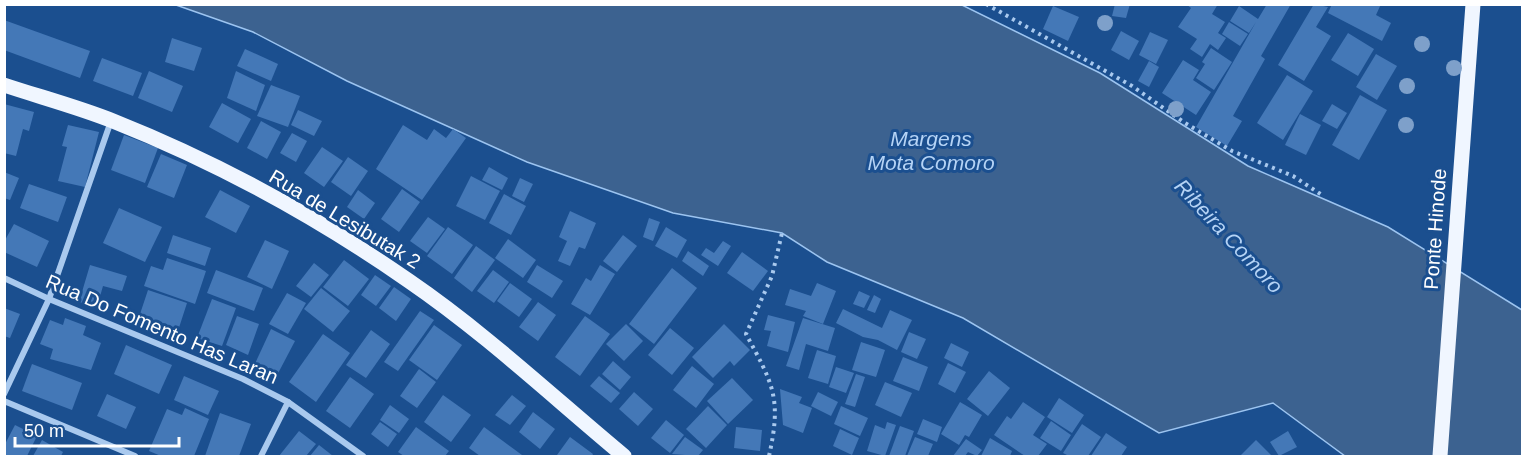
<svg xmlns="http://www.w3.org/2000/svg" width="1527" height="461" viewBox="0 0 1527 461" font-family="Arial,sans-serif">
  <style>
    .water { fill: #3c6290; stroke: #9cc4f0; stroke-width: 1.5 }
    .building { fill: #4478b7 }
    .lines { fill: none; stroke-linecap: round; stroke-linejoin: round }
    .path { stroke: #a9c9ee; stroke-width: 4; stroke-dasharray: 3 4.5; stroke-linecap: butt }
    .minor { stroke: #a9c9ee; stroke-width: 6 }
    .primary { stroke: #f0f6ff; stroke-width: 15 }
    .tree { fill: #7ea0ca }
    .labels { text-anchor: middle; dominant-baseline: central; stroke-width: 6; stroke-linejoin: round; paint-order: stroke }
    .street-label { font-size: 20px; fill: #fff; stroke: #1b4f8f }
    .water-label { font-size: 21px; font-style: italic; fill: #b5d3f5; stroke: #1b4f8f }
  </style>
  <rect width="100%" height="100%" fill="#1b4f8f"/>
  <polygon class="water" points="176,5 962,5 1100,73 1248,166 1388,227 1522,310 1522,456 1345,456 1273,403 1159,433 963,318 827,262 782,233 673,213 527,162 347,81 253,32"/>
  <g class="building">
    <polygon points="1115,4 1130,4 1126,18 1112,16"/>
    <polygon points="1186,4 1218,4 1212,14 1225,22 1218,33 1226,38 1218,50 1210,44 1202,57 1190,49 1197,39 1178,27 1191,8"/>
    <polygon points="1267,4 1291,4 1261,56 1265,59 1233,116 1242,121 1227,146 1196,127 1256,22 1249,33 1230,21 1239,6 1258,19"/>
    <polygon points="1314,4 1328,7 1316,27 1331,36 1304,81 1278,65"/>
    <polygon points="1332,4 1381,4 1376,15 1391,23 1382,41 1328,13"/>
    <polygon points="1053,6 1079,17 1068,41 1043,29"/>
    <polygon points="4,20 90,51 80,78 4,50"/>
    <polygon points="1229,22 1248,34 1240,46 1222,34"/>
    <polygon points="1121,31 1139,41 1129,60 1111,50"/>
    <polygon points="1150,32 1168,40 1156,64 1139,55"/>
    <polygon points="1348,33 1374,49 1358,76 1331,60"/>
    <polygon points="172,38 202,48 194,71 165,62"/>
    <polygon points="1211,48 1232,62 1214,90 1196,78 1205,64 1202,62"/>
    <polygon points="245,49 278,64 271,81 237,66"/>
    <polygon points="1376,54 1397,66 1377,100 1356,87"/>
    <polygon points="102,58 142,73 133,96 93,81"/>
    <polygon points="1183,60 1199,70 1193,80 1211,92 1196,115 1162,93"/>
    <polygon points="1149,61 1159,67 1149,87 1138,81"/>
    <polygon points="149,71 183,86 172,112 138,98"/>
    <polygon points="236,71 265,85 256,111 227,98"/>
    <polygon points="1287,75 1313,91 1283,140 1257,123"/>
    <polygon points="271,85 300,96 288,127 257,116"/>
    <polygon points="1360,95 1387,110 1359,160 1332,145"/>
    <polygon points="222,103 251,119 238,143 209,127"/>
    <polygon points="4,104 34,112 29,131 23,129 16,156 4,153"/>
    <polygon points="1332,104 1347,113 1337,129 1322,121"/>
    <polygon points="298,110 322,121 314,136 291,125"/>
    <polygon points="1300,114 1321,125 1306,155 1285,145"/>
    <polygon points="261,121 281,132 267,159 247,148"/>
    <polygon points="68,125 99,132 85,187 58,181 67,147 62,146"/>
    <polygon points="403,125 427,140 434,129 446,138 453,129 466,138 422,200 376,169"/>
    <polygon points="292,133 307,141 296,162 280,153"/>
    <polygon points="124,135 158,148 145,183 111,170"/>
    <polygon points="322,147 343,161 324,187 304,173"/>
    <polygon points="161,154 187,165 174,198 147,187"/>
    <polygon points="348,157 368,171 351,196 331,182"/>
    <polygon points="489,167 508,178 502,190 482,180"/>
    <polygon points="4,172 19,178 10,200 4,198"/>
    <polygon points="471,176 500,191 485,220 456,206"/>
    <polygon points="520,178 533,184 524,202 512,196"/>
    <polygon points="29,184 67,197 58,222 20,208"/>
    <polygon points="402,189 420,202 399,232 381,219"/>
    <polygon points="220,190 250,206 236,233 205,217"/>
    <polygon points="358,190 375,203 364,219 347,207"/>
    <polygon points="504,194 526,206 511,235 489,223"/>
    <polygon points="119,208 162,227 145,262 103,243"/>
    <polygon points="570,211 596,223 585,249 579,247 570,266 558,261 567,241 559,237"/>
    <polygon points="428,217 445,229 427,253 410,241"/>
    <polygon points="649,218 660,222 653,241 643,237"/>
    <polygon points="14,224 49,241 37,267 4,252 4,242"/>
    <polygon points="448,227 473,245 452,274 427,256"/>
    <polygon points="666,227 687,240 677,258 655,246"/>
    <polygon points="173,235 211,248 205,266 167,253"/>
    <polygon points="623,235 637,246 617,272 603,261"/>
    <polygon points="508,239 536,260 523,278 495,258"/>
    <polygon points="265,240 289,251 272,289 247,277"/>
    <polygon points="723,241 731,246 718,266 701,255 706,248 714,253"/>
    <polygon points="476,246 495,260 472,292 454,278"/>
    <polygon points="688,251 709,266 703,276 682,261"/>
    <polygon points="742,252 768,271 753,291 727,273"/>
    <polygon points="167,258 206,271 195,304 144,286 151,266 163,270"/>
    <polygon points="344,260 369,279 348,306 323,287"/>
    <polygon points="314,263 329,275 311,297 296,286"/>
    <polygon points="90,265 127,276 122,291 103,286 97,307 79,302"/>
    <polygon points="537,265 563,281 552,298 527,282"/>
    <polygon points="600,265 615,274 590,315 571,304 586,278 591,281"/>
    <polygon points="672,268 697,288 654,344 629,324"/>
    <polygon points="216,270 263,288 254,311 207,293"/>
    <polygon points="493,270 509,282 494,303 477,291"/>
    <polygon points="375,275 391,286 376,306 361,295"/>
    <polygon points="510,283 532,299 519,317 497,301"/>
    <polygon points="817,283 836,291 823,324 803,316 806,311 785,305 790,289 811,296"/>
    <polygon points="394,287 411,299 396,321 379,308"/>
    <polygon points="321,288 350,311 333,332 304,309"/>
    <polygon points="148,290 187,303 175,340 147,330 150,321 139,317"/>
    <polygon points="859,291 870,296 864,308 853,304"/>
    <polygon points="287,293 306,303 288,334 269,324"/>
    <polygon points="874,295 881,299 875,313 867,310"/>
    <polygon points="212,299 236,308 222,346 197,338"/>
    <polygon points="538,302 556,315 538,341 519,327"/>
    <polygon points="4,308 20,314 10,338 4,336"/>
    <polygon points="843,309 882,328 890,310 912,320 897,350 878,340 863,337 836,323"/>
    <polygon points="420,311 434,320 398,371 384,362"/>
    <polygon points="768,315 795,322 788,352 767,346 771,331 764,330"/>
    <polygon points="237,316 259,324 248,355 226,345"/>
    <polygon points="585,316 610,334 580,376 555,357"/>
    <polygon points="65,318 86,326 83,335 101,343 91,370 50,359 53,349 40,344 50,320 63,325"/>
    <polygon points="803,318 835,328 828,351 806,344 799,370 786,366"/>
    <polygon points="626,324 643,341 624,361 606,344"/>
    <polygon points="724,324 750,350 734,366 730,361 713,378 692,357"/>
    <polygon points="434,325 462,345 437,380 409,360"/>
    <polygon points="670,328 694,348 672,375 648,355"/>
    <polygon points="271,329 295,341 274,381 252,370"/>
    <polygon points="371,330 390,344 366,378 346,365"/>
    <polygon points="909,332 926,339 917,359 901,352"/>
    <polygon points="323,334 350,353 316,402 289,382"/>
    <polygon points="861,342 885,350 876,377 852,370"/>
    <polygon points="951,343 969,352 962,367 944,358"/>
    <polygon points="126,345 172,365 159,394 114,374"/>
    <polygon points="817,350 836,356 828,384 808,378"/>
    <polygon points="903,357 928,367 919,391 893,381"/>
    <polygon points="613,361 631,377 620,390 602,374"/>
    <polygon points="948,363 966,372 955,393 938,384"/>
    <polygon points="32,364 82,383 72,410 22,391"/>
    <polygon points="692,366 714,384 696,408 673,390"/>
    <polygon points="836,367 854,373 846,393 829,387"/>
    <polygon points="419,369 436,382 417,408 400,396"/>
    <polygon points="989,371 1010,388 988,416 967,399"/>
    <polygon points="856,374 865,377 855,407 845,404"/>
    <polygon points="184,376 219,391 208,415 174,400"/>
    <polygon points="599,376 620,393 611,403 590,386"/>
    <polygon points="350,377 374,394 350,428 326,411"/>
    <polygon points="732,378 753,400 728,424 707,401"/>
    <polygon points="885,382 912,393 901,417 875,405"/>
    <polygon points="780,389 802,397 799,403 812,408 803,433 783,425"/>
    <polygon points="634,392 653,409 638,426 619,409"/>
    <polygon points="818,392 838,402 831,416 811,406"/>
    <polygon points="107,394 136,407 126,429 97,416"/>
    <polygon points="443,395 471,415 451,442 424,422"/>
    <polygon points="512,395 526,406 510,425 495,415"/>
    <polygon points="1059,398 1084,415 1072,433 1047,417"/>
    <polygon points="960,402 982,415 969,437 965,435 959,445 941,434"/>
    <polygon points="1023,402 1045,417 1033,435 1047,444 1038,456 1025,456 994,435 1007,416 1011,419"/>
    <polygon points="390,405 409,419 399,433 380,420"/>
    <polygon points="708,406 727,425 706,448 686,429"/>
    <polygon points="841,406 868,418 860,436 834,424"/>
    <polygon points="185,408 209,419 194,456 161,456 149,451 167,409 182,415"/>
    <polygon points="533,412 555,429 540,449 519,432"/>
    <polygon points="220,413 251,424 239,456 205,456"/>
    <polygon points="923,419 942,427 937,442 917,434"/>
    <polygon points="666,420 684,435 670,453 651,438"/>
    <polygon points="1051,421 1071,435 1061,451 1040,438"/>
    <polygon points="380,422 397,434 388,447 371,434"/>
    <polygon points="887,422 896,425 885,456 867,451 875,425 885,429"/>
    <polygon points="1082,424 1101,437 1088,456 1069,456 1063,453"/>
    <polygon points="15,425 37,436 27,456 4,456 4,446"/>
    <polygon points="900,426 914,431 905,456 889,456"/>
    <polygon points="416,427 449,451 445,456 404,456 398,452"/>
    <polygon points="484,427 522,455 521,456 480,456 469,448"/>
    <polygon points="736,427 762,430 760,451 734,448"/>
    <polygon points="840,429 859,438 852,455 833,446"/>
    <polygon points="299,431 316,444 306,456 279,456"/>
    <polygon points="1288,431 1297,447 1279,456 1270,442"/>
    <polygon points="1106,433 1127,447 1121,456 1091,456"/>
    <polygon points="570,437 593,454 592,456 557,455"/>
    <polygon points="685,437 703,450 698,456 672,454"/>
    <polygon points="915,437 933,444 928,456 907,456"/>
    <polygon points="990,438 1012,451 1010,456 981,456"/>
    <polygon points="966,439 982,450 977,456 968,452 965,456 953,456"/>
    <polygon points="42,440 63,452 61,456 33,456"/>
    <polygon points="1256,440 1272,456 1241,455"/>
    <polygon points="319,445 333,456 310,456"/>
  </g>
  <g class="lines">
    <g class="path">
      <polyline points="986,4 1132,86 1185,123 1232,151 1293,176 1322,195"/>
      <path d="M769 456C782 398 773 384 746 334L772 276 782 233"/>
    </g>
    <g class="minor">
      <polyline points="4,278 49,299 243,379 288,402 363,456"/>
      <polyline points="4,394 49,299 111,121"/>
      <polyline points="4,401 135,456"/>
      <polyline points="261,456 288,402"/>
    </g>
    <g class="primary">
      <path d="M4 85C40 97 78 107 113 121 216 162 317 217 409 281 485 333 553 397 624 456"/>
      <polyline points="1440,456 1473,4"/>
    </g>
  </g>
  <g class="tree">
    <circle cx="1105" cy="23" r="8"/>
    <circle cx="1422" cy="44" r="8"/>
    <circle cx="1454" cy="68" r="8"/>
    <circle cx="1407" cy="86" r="8"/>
    <circle cx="1176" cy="109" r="8"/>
    <circle cx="1406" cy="125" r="8"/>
  </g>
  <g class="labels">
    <g class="street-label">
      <text transform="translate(345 219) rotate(31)">Rua de Lesibutak 2</text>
      <text transform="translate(1435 229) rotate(-86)">Ponte Hinode</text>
      <text transform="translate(162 329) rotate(23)">Rua Do Fomento Has Laran</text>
    </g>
    <g class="water-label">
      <text x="931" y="138">Margens<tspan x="931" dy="24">Mota Comoro</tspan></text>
      <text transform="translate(1229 236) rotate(47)">Ribeira Comoro</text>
    </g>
  </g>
  <rect width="1527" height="461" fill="none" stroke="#ffffff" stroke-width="12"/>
  <path d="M15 437v9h164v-9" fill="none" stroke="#ffffff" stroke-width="3"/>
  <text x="24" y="437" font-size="18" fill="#ffffff" stroke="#1b4f8f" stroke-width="4.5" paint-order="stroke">50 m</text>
</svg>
